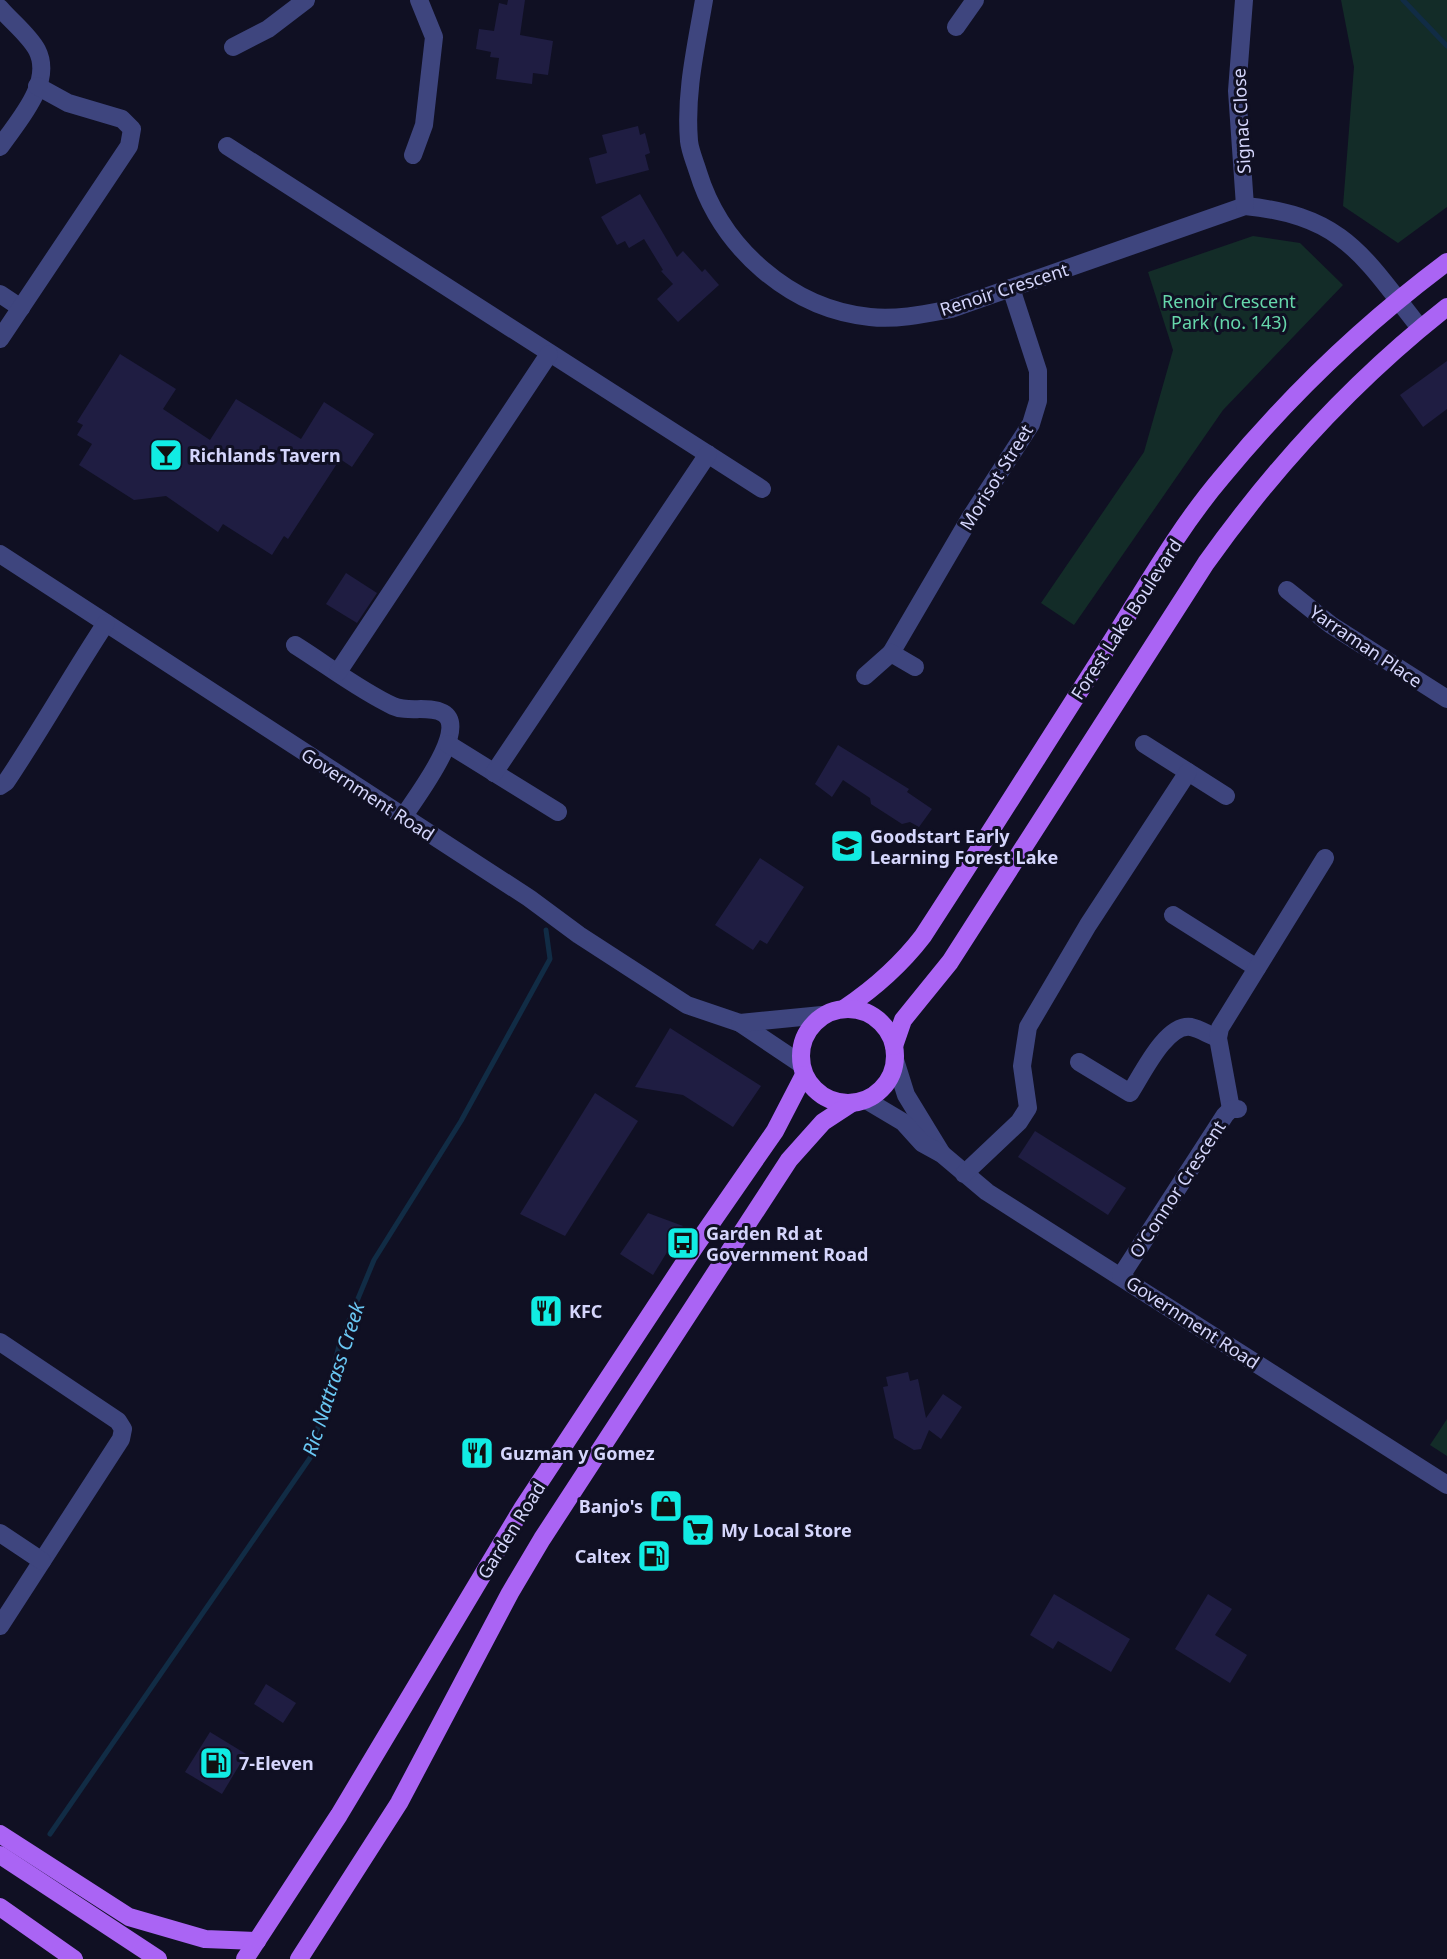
<svg xmlns="http://www.w3.org/2000/svg" width="1447" height="1959" viewBox="0 0 1447 1959" font-family="'Noto Sans',sans-serif">
  <style>
    .green { fill: #132c28 }
    .lines { fill: none; stroke-linecap: round; stroke-linejoin: round }
    .stream { stroke: #112c45; stroke-width: 5 }
    .building { fill: #1f1d42 }
    .minor { stroke: #3e457e; stroke-width: 18 }
    .major { stroke: #aa64f4; stroke-width: 18 }
    .labels { text-anchor: middle; dominant-baseline: central; stroke-width: 6; stroke-linejoin: round; paint-order: stroke }
    .street-label { font-size: 18px; fill: #d5d6fc; stroke: #101023 }
    .park-label { font-size: 18px; fill: #66d7ab; stroke: #101023 }
    .poi-label { font-size: 18px; font-weight: bold; fill: #d5d6fc; stroke: #101023; text-anchor: start }
    .water-label { font-size: 20px; font-style: italic; fill: #6ac8f4; stroke: #101023 }
  </style>
  <rect width="100%" height="100%" fill="#101023"/>
  <g class="green">
    <polygon points="1341,0 1447,0 1447,207 1398,243 1343,206 1354,67"/>
    <polygon points="1253,236 1300,243 1343,285 1223,410 1074,625 1041,603 1144,452 1173,350 1148,272"/>
    <polygon points="1447,1419 1447,1456 1430,1445"/>
  </g>
  <g class="lines">
    <g class="stream">
      <polyline points="1403,0 1447,46"/>
      <polyline points="50,1834 310,1458 340,1342 374,1260 461,1121 550,959 546,930"/>
    </g>
  </g>
  <g class="building">
    <polygon points="508,0 525,0 520,35 553,41 548,75 533,73 532,84 496,79 499,58 490,57 491,52 476,49 479,29 494,31 499,3 507,5"/>
    <polygon points="638,126 640,135 645,133 650,153 645,155 649,170 596,184 589,158 607,153 602,135"/>
    <polygon points="640,194 677,257 683,251 702,272 705,269 719,285 678,322 657,299 673,284 661,271 663,270 644,239 629,248 625,241 617,245 601,217"/>
    <polygon points="120,354 176,389 163,409 210,440 236,399 301,439 324,402 374,434 352,467 340,459 288,539 284,536 272,555 223,524 218,532 166,496 134,500 79,465 92,444 77,435 83,425 77,422"/>
    <polygon points="1447,361 1447,409 1423,427 1400,395"/>
    <polygon points="346,573 377,593 357,623 326,604"/>
    <polygon points="838,745 909,789 907,792 932,809 919,827 910,822 902,824 871,804 870,798 843,780 832,797 815,784"/>
    <polygon points="760,858 804,887 767,944 760,940 753,950 715,925"/>
    <polygon points="670,1028 761,1086 733,1127 683,1095 635,1087"/>
    <polygon points="595,1093 638,1121 565,1236 520,1214"/>
    <polygon points="1035,1131 1126,1188 1108,1215 1018,1157"/>
    <polygon points="648,1213 683,1226 653,1275 620,1254"/>
    <polygon points="908,1372 910,1381 918,1379 926,1418 943,1394 962,1407 941,1439 929,1430 921,1449 914,1450 894,1438 883,1387 888,1386 886,1377"/>
    <polygon points="1054,1594 1130,1639 1111,1672 1058,1641 1053,1649 1030,1635"/>
    <polygon points="1208,1594 1232,1609 1215,1635 1247,1655 1230,1683 1175,1649"/>
    <polygon points="266,1684 296,1703 283,1723 254,1704"/>
    <polygon points="210,1732 246,1754 222,1794 185,1772"/>
  </g>
  <g class="lines">
    <g class="minor">
      <path d="M704 0C696 47 685 93 689 141 690 151 695 162 698 172 721 247 790 309 870 317 897 320 925 314 951 309L1245 206C1344 216 1363 256 1420 328"/>
      <polyline points="1244,0 1237,91 1245,206"/>
      <path d="M0 8C11 21 29 35 37 50 54 83 17 122 0 147"/>
      <polyline points="956,27 975,0"/>
      <polyline points="233,47 268,29 306,0"/>
      <polyline points="227,146 762,489"/>
      <polyline points="413,155 424,125 434,37 419,0"/>
      <polyline points="0,294 21,308"/>
      <polyline points="0,339 129,146 132,129 122,119 68,103 37,86"/>
      <polyline points="0,554 529,898 579,935 687,1005 740,1023 801,1064"/>
      <polyline points="1287,590 1331,625 1447,699"/>
      <path d="M295 645C327 665 359 690 393 706 408 713 428 705 443 713 470 728 415 798 404 816"/>
      <polyline points="891,653 970,518 1031,424 1038,401 1038,371 1011,288"/>
      <polyline points="338,672 549,354"/>
      <polyline points="865,676 891,653 915,667"/>
      <polyline points="448,744 558,812"/>
      <polyline points="1144,744 1226,796"/>
      <polyline points="494,773 708,454"/>
      <path d="M0 786 6 782C41 730 71 676 106 623"/>
      <polyline points="1173,915 1257,968"/>
      <polyline points="740,1023 822,1015"/>
      <polyline points="895,1060 906,1095 942,1154"/>
      <path d="M1079 1062 1130 1093C1142 1075 1166 1023 1191 1027 1200 1029 1209 1035 1218 1038"/>
      <polyline points="866,1100 903,1122 922,1143 942,1154 987,1192 1447,1485"/>
      <polyline points="1231,1109 1218,1038 1220,1028 1325,858"/>
      <polyline points="964,1174 1019,1122 1028,1108 1022,1066 1028,1027 1088,925 1188,772"/>
      <polyline points="1121,1276 1225,1115 1231,1109 1238,1109"/>
      <polyline points="0,1342 118,1421 123,1429 121,1439 0,1626"/>
      <polyline points="0,1533 42,1561"/>
    </g>
    <g class="major">
      <path d="M845 1008C876 987 900 966 923 936 985 841 1045 745 1106 650 1143 592 1177 530 1222 477 1288 397 1364 324 1447 262"/>
      <circle cx="848" cy="1056" r="47"/>
      <path d="M894 1046 903 1020 950 962 1206 563C1275 466 1353 381 1447 307"/>
      <polyline points="0,1834 129,1917 205,1939 257,1941"/>
      <polyline points="0,1855 158,1959"/>
      <polyline points="0,1907 74,1959"/>
      <polyline points="245,1959 339,1815 522,1509 696,1245 775,1131 804,1075"/>
      <polyline points="299,1959 399,1803 510,1593 542,1539 789,1160 823,1122 852,1103"/>
    </g>
  </g>
  <defs>
    <symbol id="bar-square" viewBox="-11 -11 22 22"><rect x="-9" y="-9" width="18" height="18" rx="4" fill="#11ece3" stroke="#101023"/><path d="M-6-5H6L.8 .8V4.5H3.5V6h-7V4.5H-.8V.8Z" fill="#111"/></symbol>
    <symbol id="school-square" viewBox="-11 -11 22 22"><rect x="-9" y="-9" width="18" height="18" rx="4" fill="#11ece3" stroke="#101023"/><path d="M0-5L7-2L0 1L-7-2ZM-4 1L0 2.5L4 1V4Q0 6-4 4Z" fill="#111"/></symbol>
    <symbol id="bus-square" viewBox="-11 -11 22 22"><rect x="-9" y="-9" width="18" height="18" rx="4" fill="#11ece3" stroke="#101023"/><path d="M-5-6H5V4H4V6H2V4H-2V6H-4V4H-5ZM-3.5-4V0h7V-4ZM-3.5 1.2v1.5H-2V1.2ZM2 1.2v1.5H3.5V1.2Z" fill="#111"/></symbol>
    <symbol id="restaurant-square" viewBox="-11 -11 22 22"><rect x="-9" y="-9" width="18" height="18" rx="4" fill="#11ece3" stroke="#101023"/><path d="M-5-6h1v4h1v-4h1v4h1v-4h1v5L-1.5 .5V6h-2V.5L-5-1ZM5-6V6H3V1.5H1.5Q1.5-4 5-6Z" fill="#111"/></symbol>
    <symbol id="shop-square" viewBox="-11 -11 22 22"><rect x="-9" y="-9" width="18" height="18" rx="4" fill="#11ece3" stroke="#101023"/><path d="M-5-2.5h2.3a2.7 3.5 0 0 1 5.4 0H5L5.5 6h-11ZM-1.5-2.5h3a1.5 2.3 0 0 0-3 0Z" fill="#111"/></symbol>
    <symbol id="supermarket-square" viewBox="-11 -11 22 22"><rect x="-9" y="-9" width="18" height="18" rx="4" fill="#11ece3" stroke="#101023"/><path d="M-6-5.5h2.5l.6 2H6L4.5 2H-2.5L-4.4-4H-6ZM-1.5 3.2a1.3 1.3 0 1 0 .1 0ZM3 3.2a1.3 1.3 0 1 0 .1 0Z" fill="#111"/></symbol>
    <symbol id="fuel-square" viewBox="-11 -11 22 22"><rect x="-9" y="-9" width="18" height="18" rx="4" fill="#11ece3" stroke="#101023"/><path d="M-5.5-6h7V0h2V4h1.3V-2.5L3-4.5l.8-.8L6-3V5H2.5V1h-1V6h-7ZM-4.2-4.7v3.2H.2V-4.7Z" fill="#111"/></symbol>
  </defs>
  <g fill-rule="evenodd">
    <use href="#bar-square" x="147" y="436" width="38" height="38"/>
    <use href="#school-square" x="828" y="827" width="38" height="38"/>
    <use href="#bus-square" x="664" y="1224" width="38" height="38"/>
    <use href="#restaurant-square" x="527" y="1292" width="38" height="38"/>
    <use href="#restaurant-square" x="458" y="1434" width="38" height="38"/>
    <use href="#shop-square" x="647" y="1487" width="38" height="38"/>
    <use href="#supermarket-square" x="679" y="1511" width="38" height="38"/>
    <use href="#fuel-square" x="635" y="1537" width="38" height="38"/>
    <use href="#fuel-square" x="197" y="1744" width="38" height="38"/>
  </g>
  <g class="labels">
    <g class="street-label">
      <text transform="translate(1241 121) rotate(-93)">Signac Close</text>
      <text transform="translate(1004 289) rotate(-18)">Renoir Crescent</text>
      <text transform="translate(996 477) rotate(-58)">Morisot Street</text>
      <text transform="translate(1126 619) rotate(-57)">Forest Lake Boulevard</text>
      <text transform="translate(1366 646) rotate(34)">Yarraman Place</text>
      <text transform="translate(368 794) rotate(33)">Government Road</text>
      <text transform="translate(1177 1189) rotate(-57)">O'Connor Crescent</text>
      <text transform="translate(1193 1322) rotate(33)">Government Road</text>
      <text transform="translate(511 1530) rotate(-58)">Garden Road</text>
    </g>
    <g class="park-label">
      <text x="1229" y="301">Renoir Crescent<tspan x="1229" dy="21">Park (no. 143)</tspan></text>
    </g>
    <g class="poi-label">
      <text x="189" y="455">Richlands Tavern</text>
      <text x="870" y="836">Goodstart Early<tspan x="870" dy="21">Learning Forest Lake</tspan></text>
      <text x="706" y="1233">Garden Rd at<tspan x="706" dy="21">Government Road</tspan></text>
      <text x="569" y="1311">KFC</text>
      <text x="500" y="1453">Guzman y Gomez</text>
      <text x="643" y="1506" text-anchor="end">Banjo's</text>
      <text x="721" y="1530">My Local Store</text>
      <text x="631" y="1556" text-anchor="end">Caltex</text>
      <text x="239" y="1763">7-Eleven</text>
    </g>
    <g class="water-label">
      <text transform="translate(333 1379) rotate(-72)">Ric Nattrass Creek</text>
    </g>
  </g>
</svg>
